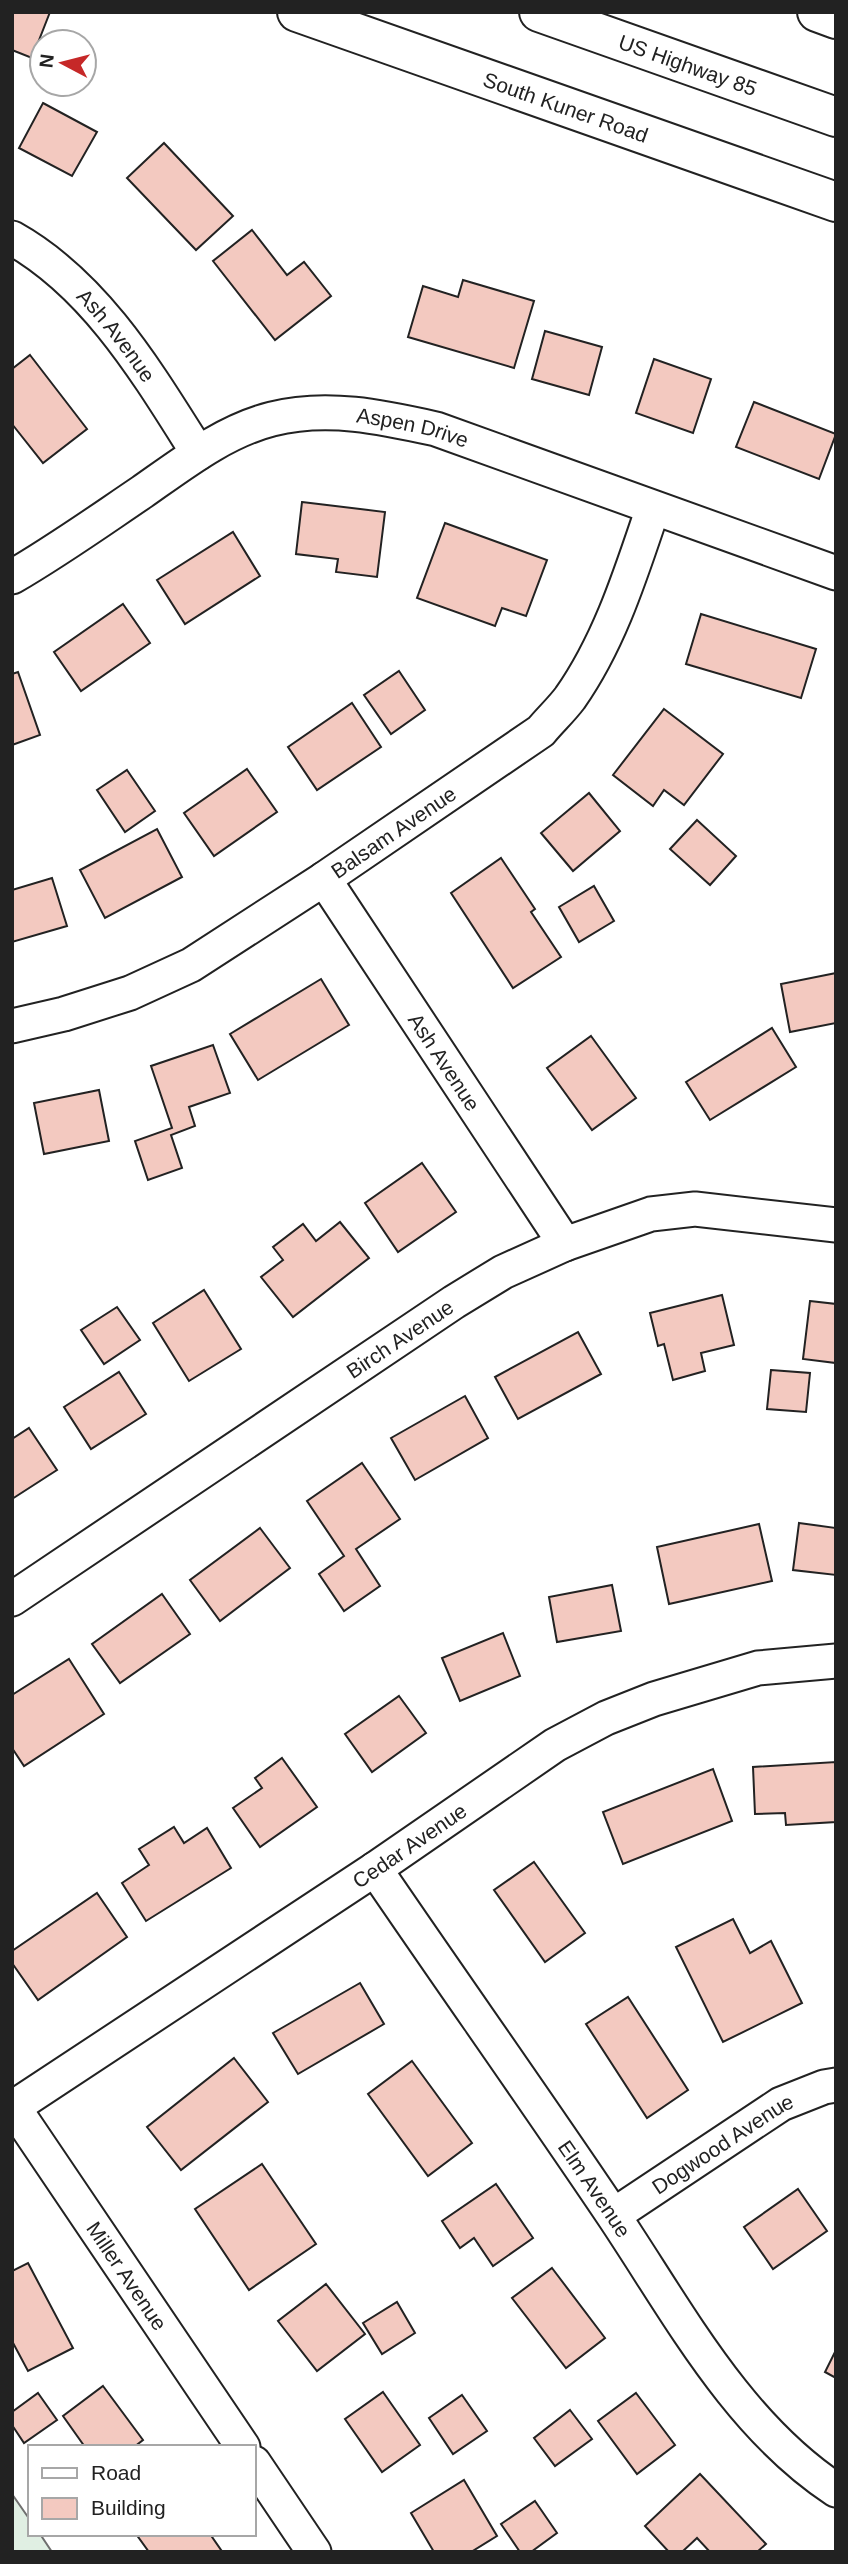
<svg xmlns="http://www.w3.org/2000/svg" width="848" height="2564" viewBox="0 0 848 2564" font-family="Arial,sans-serif">
  <style>
    .green { fill: #e0efe3; stroke: #6f6f6f; stroke-width: 2 }
    .building { fill: #f3c9c0; stroke: #222; stroke-width: 2 }
    .lines { fill: none; stroke-linecap: round; stroke-linejoin: round }
    .street-casing { stroke: #222; stroke-width: 37 }
    .secondary-casing { stroke: #222; stroke-width: 42 }
    .highway-casing { stroke: #222; stroke-width: 42 }
    .street { stroke: #fff; stroke-width: 33 }
    .secondary { stroke: #fff; stroke-width: 38 }
    .highway { stroke: #fff; stroke-width: 38 }
    .labels { text-anchor: middle; dominant-baseline: central; stroke-width: 5; stroke-linejoin: round; paint-order: stroke }
    .street-label { font-size: 21px; fill: #222; stroke: #fff }
  </style>
  <rect width="100%" height="100%" fill="#fff"/>
  <polygon class="green" points="12,2494 30,2520 30,2534 40,2534 52,2552 12,2552"/>
  <g class="building">
    <polygon points="12,12 50,12 32,58 12,50"/>
    <polygon points="43,103 97,132 72,176 19,148"/>
    <polygon points="164,143 233,216 196,250 127,178"/>
    <polygon points="252,230 287,275 304,262 331,296 275,340 213,261"/>
    <polygon points="463,280 534,301 514,368 408,337 423,286 458,297"/>
    <polygon points="545,331 602,347 589,395 532,379"/>
    <polygon points="30,355 87,429 43,463 12,424 12,369"/>
    <polygon points="654,359 711,379 693,433 636,413"/>
    <polygon points="754,402 836,434 819,479 736,447"/>
    <polygon points="302,502 385,512 377,577 336,572 338,559 296,554"/>
    <polygon points="445,523 547,560 526,616 502,608 495,626 417,598"/>
    <polygon points="233,532 260,576 185,624 157,580"/>
    <polygon points="123,604 150,643 81,691 54,652"/>
    <polygon points="701,614 816,649 801,698 686,664"/>
    <polygon points="399,671 425,710 391,734 364,695"/>
    <polygon points="18,672 40,735 12,745 12,674"/>
    <polygon points="352,703 381,747 317,790 288,747"/>
    <polygon points="664,709 723,754 684,805 664,790 653,806 613,775"/>
    <polygon points="247,769 277,812 214,856 184,813"/>
    <polygon points="127,770 155,811 125,832 97,790"/>
    <polygon points="589,793 620,831 573,871 541,833"/>
    <polygon points="697,820 736,856 710,885 670,849"/>
    <polygon points="157,829 182,877 105,918 80,870"/>
    <polygon points="501,858 535,909 531,912 561,957 513,988 451,893"/>
    <polygon points="52,878 67,926 12,942 12,890"/>
    <polygon points="594,886 614,921 579,942 559,907"/>
    <polygon points="836,973 836,1023 790,1032 781,984"/>
    <polygon points="321,979 349,1025 258,1080 230,1034"/>
    <polygon points="772,1028 796,1067 710,1120 686,1082"/>
    <polygon points="591,1036 636,1098 592,1130 547,1068"/>
    <polygon points="213,1045 230,1093 189,1107 195,1126 171,1135 182,1168 148,1180 135,1141 172,1128 151,1066"/>
    <polygon points="99,1090 109,1141 44,1154 34,1103"/>
    <polygon points="422,1163 456,1212 398,1252 365,1203"/>
    <polygon points="340,1222 369,1258 293,1317 261,1277 283,1260 273,1247 303,1224 316,1241"/>
    <polygon points="204,1290 241,1349 189,1381 153,1323"/>
    <polygon points="722,1295 734,1345 701,1353 705,1371 673,1380 664,1344 658,1346 650,1313"/>
    <polygon points="810,1301 836,1304 836,1363 803,1359"/>
    <polygon points="117,1307 140,1340 104,1364 81,1330"/>
    <polygon points="578,1332 601,1374 518,1419 495,1377"/>
    <polygon points="771,1370 810,1373 806,1412 767,1409"/>
    <polygon points="119,1372 146,1414 91,1449 64,1407"/>
    <polygon points="465,1396 488,1438 415,1480 391,1438"/>
    <polygon points="29,1428 57,1470 12,1499 12,1439"/>
    <polygon points="362,1463 400,1519 356,1549 380,1586 344,1611 319,1574 344,1556 307,1501"/>
    <polygon points="799,1523 836,1528 836,1575 793,1570"/>
    <polygon points="759,1524 772,1581 669,1604 657,1547"/>
    <polygon points="260,1528 290,1568 220,1621 190,1580"/>
    <polygon points="612,1585 621,1631 557,1642 549,1597"/>
    <polygon points="162,1594 190,1634 120,1683 92,1644"/>
    <polygon points="503,1633 520,1676 460,1701 442,1658"/>
    <polygon points="69,1659 104,1714 24,1766 12,1748 12,1695"/>
    <polygon points="399,1696 426,1733 372,1772 345,1734"/>
    <polygon points="282,1758 317,1807 260,1847 233,1808 262,1788 255,1778"/>
    <polygon points="836,1762 836,1822 786,1825 785,1813 755,1814 753,1767"/>
    <polygon points="713,1769 732,1821 623,1864 603,1812"/>
    <polygon points="174,1827 184,1843 207,1828 231,1868 146,1921 122,1883 149,1865 139,1849"/>
    <polygon points="534,1862 585,1933 545,1962 494,1890"/>
    <polygon points="97,1893 127,1937 38,2000 12,1963 12,1951"/>
    <polygon points="733,1919 750,1953 771,1941 802,2003 723,2042 676,1947"/>
    <polygon points="360,1983 384,2024 298,2074 273,2033"/>
    <polygon points="628,1997 688,2090 647,2118 586,2024"/>
    <polygon points="234,2058 268,2102 181,2170 147,2127"/>
    <polygon points="412,2061 472,2143 428,2176 368,2094"/>
    <polygon points="262,2164 316,2244 249,2290 195,2209"/>
    <polygon points="496,2184 533,2238 493,2266 474,2238 460,2248 442,2221"/>
    <polygon points="798,2189 827,2231 773,2269 744,2227"/>
    <polygon points="28,2263 73,2348 28,2371 12,2341 12,2271"/>
    <polygon points="552,2268 605,2338 566,2368 512,2298"/>
    <polygon points="326,2284 365,2334 317,2371 278,2321"/>
    <polygon points="397,2302 415,2333 382,2354 363,2323"/>
    <polygon points="836,2350 836,2378 825,2372"/>
    <polygon points="103,2386 143,2440 134,2447 85,2447 63,2416"/>
    <polygon points="383,2392 420,2445 382,2472 345,2419"/>
    <polygon points="38,2393 57,2420 24,2443 12,2425 12,2412"/>
    <polygon points="636,2393 675,2445 637,2474 598,2421"/>
    <polygon points="462,2395 487,2431 453,2454 429,2418"/>
    <polygon points="570,2410 592,2439 555,2466 534,2438"/>
    <polygon points="700,2474 766,2544 757,2552 710,2552 697,2538 682,2552 669,2552 645,2526"/>
    <polygon points="464,2480 497,2536 471,2552 434,2552 411,2513"/>
    <polygon points="535,2501 557,2533 531,2552 520,2552 501,2524"/>
    <polygon points="136,2534 210,2534 221,2550 219,2552 149,2552"/>
  </g>
  <g class="lines">
    <defs>
      <g id="street">
        <path id="s1" d="M12 238C96 285 148 374 198 453"/>
        <path id="s2" d="M12 577C57 551 99 521 142 492 182 464 224 431 272 419 327 405 382 417 436 429L836 573"/>
        <path id="s3" d="M324 879 565 1244"/>
        <path id="s4" d="M12 1026 64 1014 130 993 191 965 324 879 541 731C550 720 561 710 570 698 610 641 631 573 653 508"/>
        <path id="s5" d="M12 1599 454 1302 503 1272 565 1244 651 1214 695 1209 836 1225"/>
        <path id="s6" d="M375 1869C454 1985 535 2099 613 2215 678 2312 736 2424 836 2490"/>
        <path id="s7" d="M12 2105 243 2447"/>
        <path id="s8" d="M14 2107 375 1869 555 1745 606 1718 654 1699 758 1668 836 1661"/>
        <path id="s9" d="M614 2215 781 2104 824 2087 836 2085"/>
        <polyline points="254,2463 314,2552"/>
      </g>
      <g id="secondary">
        <path id="s10" d="M297 12 836 202"/>
      </g>
      <g id="highway">
        <path id="s11" d="M539 12 836 117"/>
        <polyline points="817,12 836,19"/>
      </g>
    </defs>
    <use href="#street" class="street-casing"/>
    <use href="#secondary" class="secondary-casing"/>
    <use href="#highway" class="highway-casing"/>
    <use href="#street" class="street"/>
    <use href="#secondary" class="secondary"/>
    <use href="#highway" class="highway"/>
  </g>
  <g class="labels">
    <g class="street-label">
      <text stroke="none"><textPath href="#s11" startOffset="158">US Highway 85</textPath></text>
      <text stroke="none"><textPath href="#s10" startOffset="285">South Kuner Road</textPath></text>
      <text stroke="none"><textPath href="#s1" startOffset="144">Ash Avenue</textPath></text>
      <text stroke="none"><textPath href="#s2" startOffset="448">Aspen Drive</textPath></text>
      <text stroke="none"><textPath href="#s4" startOffset="432">Balsam Avenue</textPath></text>
      <text stroke="none"><textPath href="#s3" startOffset="219">Ash Avenue</textPath></text>
      <text stroke="none"><textPath href="#s5" startOffset="467">Birch Avenue</textPath></text>
      <text stroke="none"><textPath href="#s8" startOffset="474">Cedar Avenue</textPath></text>
      <text stroke="none"><textPath href="#s9" startOffset="130">Dogwood Avenue</textPath></text>
      <text stroke="none"><textPath href="#s6" startOffset="388">Elm Avenue</textPath></text>
      <text stroke="none"><textPath href="#s7" startOffset="206">Miller Avenue</textPath></text>
    </g>
  </g>
  <rect width="848" height="2564" fill="none" stroke="#222222" stroke-width="28"/>
  <rect x="28" y="2445" width="228" height="91" fill="#ffffff" stroke="#a7a7a7" stroke-width="2"/>
  <rect x="42" y="2468" width="35" height="10" fill="#ffffff" stroke="#a7a7a7" stroke-width="2"/>
  <text x="91" y="2480" font-size="21" fill="#222222">Road</text>
  <rect x="42" y="2498" width="35" height="21" fill="#f3c9c0" stroke="#a7a7a7" stroke-width="2"/>
  <text x="91" y="2515" font-size="21" fill="#222222">Building</text>
  <g transform="translate(63 63) rotate(277)"><circle r="33" fill="#ffffff" stroke="#a7a7a7" stroke-width="2"/>
  <path d="M0-5L12 26L0 18L-12 26Z" fill="#c62828"/>
  <text y="-10" font-size="19" font-weight="bold" text-anchor="middle" fill="#222222">N</text>
  </g>
</svg>
